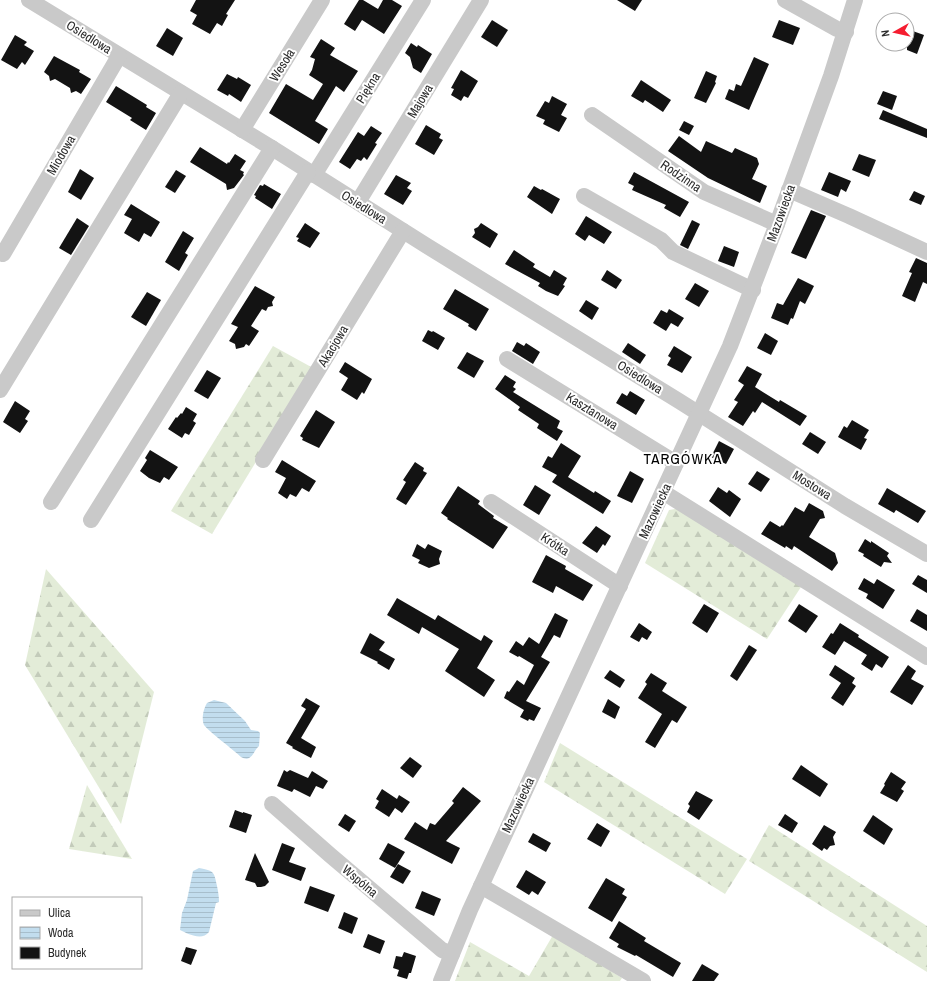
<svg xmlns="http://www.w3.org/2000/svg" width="927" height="981" viewBox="0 0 927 981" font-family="'Archivo Narrow',sans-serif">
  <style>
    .forest { fill: url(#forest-firs) }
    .water { fill: url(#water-rules) }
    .building { fill: #131313 }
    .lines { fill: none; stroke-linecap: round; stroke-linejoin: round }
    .minor { stroke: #c9c9c9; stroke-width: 16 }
    .labels { text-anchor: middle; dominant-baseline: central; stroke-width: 4; stroke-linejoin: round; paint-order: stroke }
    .street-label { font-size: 13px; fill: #2c2c2c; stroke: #fff }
    .quarter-label { font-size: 15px; letter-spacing: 1px; fill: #000; stroke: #fff }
  </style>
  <defs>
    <pattern id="forest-firs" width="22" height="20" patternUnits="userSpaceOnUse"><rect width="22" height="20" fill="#e3ecd8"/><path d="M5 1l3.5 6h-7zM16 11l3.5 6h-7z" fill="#c3cbba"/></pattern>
    <pattern id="water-rules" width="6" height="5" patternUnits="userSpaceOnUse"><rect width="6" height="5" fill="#c2ddee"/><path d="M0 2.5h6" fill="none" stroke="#a7becc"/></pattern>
  </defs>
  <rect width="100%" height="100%" fill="#fff"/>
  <g class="forest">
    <polygon points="273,346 313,368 212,534 171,511"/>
    <polygon points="681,508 801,587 767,639 645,563 669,510"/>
    <polygon points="46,569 154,692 121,824 25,665"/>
    <polygon points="560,743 747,859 725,894 544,782"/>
    <polygon points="87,785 132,859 69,849"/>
    <polygon points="769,825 927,926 927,972 749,861"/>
    <polygon points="553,935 622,978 620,981 455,981 470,942 529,976"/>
  </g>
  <g class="water">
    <path d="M214 700 226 703 245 721 251 730 258 731 260 733 259 746C253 751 252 763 241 757 235 751 207 730 204 725 201 718 204 708 207 703Z"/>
    <path d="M199 868C214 871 214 871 217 886 218 891 219 896 219 902L216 903 209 932C202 941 188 934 180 930L182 913 187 900 193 871Z"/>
  </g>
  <g class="building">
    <polygon points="196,0 235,0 226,14 228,15 222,26 217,23 210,34 192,24 197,15 190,11"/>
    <polygon points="359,0 363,0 378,9 383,0 392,0 402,6 384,34 362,20 355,31 344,24"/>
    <polygon points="617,0 642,0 635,11"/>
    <polygon points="492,20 508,30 497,47 481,37"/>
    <polygon points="779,20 800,28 793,45 772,37"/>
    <polygon points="167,28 183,38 173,56 156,46"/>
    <polygon points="907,29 924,35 917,54 907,50"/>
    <polygon points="15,35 27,42 24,45 34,51 25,65 22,62 17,69 1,60"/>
    <polygon points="321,39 335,48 330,55 358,71 344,92 336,86 315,121 328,129 319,144 269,113 286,84 313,100 323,84 309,75 312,70 315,59 310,57"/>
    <polygon points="411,43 417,47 418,45 432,54 421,73 413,68 410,57 405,53"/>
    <polygon points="54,56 80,70 79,72 91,79 81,94 76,91 71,93 70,88 55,79 50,81 49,76 44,72"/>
    <polygon points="754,57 769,64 749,110 725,99 729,89 734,91 736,84 741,86"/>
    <polygon points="461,70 478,81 468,98 464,96 461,101 451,95 454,89 451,88"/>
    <polygon points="706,71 717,76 715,82 716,83 706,103 694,98"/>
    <polygon points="227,74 237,79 238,77 251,85 241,102 229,94 228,96 217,90"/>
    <polygon points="641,80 671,100 663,112 645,100 643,103 631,96"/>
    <polygon points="116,86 147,105 146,107 156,113 146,130 130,120 132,118 106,102"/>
    <polygon points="883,91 897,96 892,110 877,104"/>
    <polygon points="552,96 567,104 561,115 567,118 559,132 543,124 545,120 536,116 545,101 549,103"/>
    <polygon points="883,110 927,129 927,138 879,119"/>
    <polygon points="684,121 694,126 689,135 679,130"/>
    <polygon points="426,125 441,134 439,138 443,140 434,155 415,144"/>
    <polygon points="371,126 382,133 375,143 377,144 367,160 364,157 361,161 357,159 350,169 339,162 358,132 364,136"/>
    <polygon points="679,136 701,152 706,141 732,153 735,148 757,158 759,164 752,179 767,186 760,203 708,178 668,151"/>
    <polygon points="200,147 227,164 228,162 229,163 235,154 246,161 240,170 244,172 243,174 244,175 234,188 227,190 226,184 190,162"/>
    <polygon points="859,154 876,160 869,177 852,170"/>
    <polygon points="80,169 94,178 81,200 68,192"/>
    <polygon points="176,170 186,176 175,193 165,187"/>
    <polygon points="634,172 689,202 680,217 664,208 666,205 632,190 634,186 628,183"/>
    <polygon points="829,172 851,181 846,192 841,189 838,197 821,190"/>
    <polygon points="396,175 411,183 407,188 412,191 403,205 384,194"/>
    <polygon points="264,184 281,194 272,209 255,198 256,196 254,195 260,185 263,186"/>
    <polygon points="534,186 541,190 542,189 560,199 552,214 527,197"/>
    <polygon points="914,191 925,196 921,205 909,200"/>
    <polygon points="131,204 160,222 151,237 144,233 139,242 124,233 132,219 124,215"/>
    <polygon points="811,210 826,216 806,259 791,253"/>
    <polygon points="586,216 612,232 604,244 589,235 585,241 575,234"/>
    <polygon points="77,218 89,226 71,255 59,248"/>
    <polygon points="692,220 700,224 688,249 680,245"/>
    <polygon points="305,223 320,233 310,248 297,241 299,238 296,237"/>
    <polygon points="481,223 498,234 490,248 472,237 475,233 474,229 478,227"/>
    <polygon points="183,231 194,238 185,253 188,255 179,271 165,262"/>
    <polygon points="724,246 739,252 734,267 718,261"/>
    <polygon points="514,250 535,264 533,267 550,277 554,270 567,278 563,285 565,286 558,296 546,291 538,286 540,283 505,264"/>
    <polygon points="916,258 927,263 927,284 923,282 915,302 902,296 912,273 909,272"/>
    <polygon points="607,270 622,280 616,289 601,280"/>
    <polygon points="798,278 814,286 805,304 800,301 793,319 791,318 788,325 771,318 777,303 783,305"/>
    <polygon points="695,283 709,291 699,307 685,299"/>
    <polygon points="255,286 275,297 272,302 273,306 268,307 266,311 262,309 251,326 259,331 249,346 246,344 244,347 236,349 235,344 229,341 238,327 231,324"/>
    <polygon points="455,289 489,309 476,331 468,326 469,324 443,309"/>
    <polygon points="147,292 161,300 146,326 131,317"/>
    <polygon points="586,300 599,308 592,320 579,311"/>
    <polygon points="669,309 684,318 678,327 671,323 666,331 653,323 661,310 667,313"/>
    <polygon points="428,330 432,332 433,331 445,338 438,350 422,341"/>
    <polygon points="765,333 778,341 771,355 757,348"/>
    <polygon points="517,342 524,346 526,343 540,352 533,364 512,351"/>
    <polygon points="628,343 646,355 640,364 622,352"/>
    <polygon points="674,346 692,357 682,373 667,365 671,358 668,356"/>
    <polygon points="467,352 484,361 474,378 457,368"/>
    <polygon points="345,362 372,379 364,394 362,392 357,400 341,390 348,378 339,372"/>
    <polygon points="747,366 762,374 755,387 779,402 780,400 807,416 800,426 762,402 755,413 753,411 743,426 728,417 738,402 734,400 744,385 738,381"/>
    <polygon points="207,370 221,378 208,399 194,391"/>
    <polygon points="505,375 516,382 513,387 516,389 513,392 560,421 557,428 563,431 557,441 537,428 539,424 518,410 520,407 495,389"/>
    <polygon points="630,391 645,400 636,415 616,403 622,393 627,396"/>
    <polygon points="15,401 30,411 25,419 28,421 20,433 3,422"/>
    <polygon points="186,407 197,414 193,421 196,423 189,435 185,433 182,438 168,429 176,417 177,418 181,413 182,414"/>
    <polygon points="316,410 335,422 319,448 302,440 303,438 300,436"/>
    <polygon points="852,420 869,430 864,438 867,439 861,450 838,437 844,426 847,428"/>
    <polygon points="810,432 826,442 818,454 802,444"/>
    <polygon points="719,441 734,449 726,464 711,457"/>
    <polygon points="561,443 581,456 568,477 594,493 595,491 611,501 603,514 552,482 557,475 542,467 548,456 552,458"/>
    <polygon points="150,450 178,467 169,480 164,477 160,483 149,478 140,471 147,460 145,458"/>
    <polygon points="282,460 316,481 309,492 302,488 296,497 290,494 287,499 278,493 286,478 275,472"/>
    <polygon points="415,462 424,468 423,471 427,473 406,505 396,499 406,482 403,480"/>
    <polygon points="630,471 644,479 632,503 617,496"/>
    <polygon points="757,471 770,479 761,492 748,484"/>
    <polygon points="535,485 551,495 539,515 523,505"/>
    <polygon points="458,486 480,501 478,504 494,516 493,518 508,527 493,549 447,519 448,518 441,513"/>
    <polygon points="718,487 727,493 729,490 741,499 730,517 709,501"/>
    <polygon points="887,488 926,511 918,523 896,510 894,513 878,504"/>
    <polygon points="809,503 823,511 825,518 820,519 809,537 835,553 838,563 832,571 794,546 792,550 786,546 785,548 761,534 770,521 780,527 782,525 783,526 795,507 804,512"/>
    <polygon points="596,526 611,536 605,546 603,544 597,553 582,543"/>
    <polygon points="865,539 871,543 871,541 889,553 887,556 892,563 884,562 881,567 863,556 864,554 858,551"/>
    <polygon points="417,544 425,549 428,544 442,551 439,559 440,564 429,568 418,563 420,560 412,556"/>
    <polygon points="546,555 566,566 565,569 593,585 583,601 556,586 553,593 532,582"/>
    <polygon points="918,575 927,580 927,593 912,584"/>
    <polygon points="864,578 874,584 877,579 895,590 883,609 866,598 868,594 858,589"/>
    <polygon points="397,598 435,620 438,615 481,641 484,635 493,641 477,668 495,680 484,697 445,671 459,649 422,627 419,634 387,615"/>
    <polygon points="704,604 719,613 707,633 692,623"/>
    <polygon points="799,604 818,616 806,633 788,621"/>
    <polygon points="917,609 927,615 927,631 910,621"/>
    <polygon points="555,613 568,620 560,638 554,635 541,657 550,662 526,701 541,708 534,721 529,719 528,721 520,717 524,710 504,698 507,691 509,692 517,680 524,685 534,665 519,656 518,657 509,652 516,641 523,646 529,637 539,644"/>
    <polygon points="639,623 652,632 647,640 642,637 639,642 630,637"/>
    <polygon points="840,623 859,635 858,637 889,657 882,668 876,664 872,671 861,664 867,655 844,641 835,655 822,647 831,633 833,634"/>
    <polygon points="370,633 385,642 379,650 395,659 389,670 377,663 378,662 360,653"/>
    <polygon points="749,645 757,650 737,681 730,676"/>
    <polygon points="835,665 855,678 852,683 856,686 843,706 831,698 841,683 829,675"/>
    <polygon points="908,665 916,671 911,679 924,686 912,705 890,692"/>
    <polygon points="610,670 625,680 620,688 604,678"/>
    <polygon points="651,673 667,683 662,691 687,707 677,723 672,720 655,748 645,742 662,714 638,698 647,684 645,682"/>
    <polygon points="306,698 320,706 301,738 316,747 311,758 292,748 293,747 286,743 306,709 301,706"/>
    <polygon points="608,699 620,707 615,719 602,712"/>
    <polygon points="410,757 422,766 413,778 400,768"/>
    <polygon points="801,765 828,784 820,797 792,779"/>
    <polygon points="284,770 287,772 290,770 308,778 312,771 328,781 323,789 316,786 310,797 294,789 292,792 277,786"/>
    <polygon points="891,772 906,782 901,789 904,791 897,802 880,793 885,785 884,784"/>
    <polygon points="463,787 481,801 446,841 460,848 452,864 404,839 415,822 427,830 430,823 435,825 454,803 452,801"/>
    <polygon points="382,789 397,799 399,795 410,802 402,813 395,808 389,817 375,808 379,801 376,799"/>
    <polygon points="696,791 713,800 699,820 687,812 690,806 688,804"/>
    <polygon points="235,810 243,813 243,812 252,815 246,833 229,827"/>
    <polygon points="345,814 356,821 349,832 338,825"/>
    <polygon points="785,814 798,823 792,833 778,825"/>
    <polygon points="873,815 893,829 884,845 863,831"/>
    <polygon points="597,823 610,831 601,847 587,839"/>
    <polygon points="824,825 836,832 833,837 835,845 830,846 827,850 824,848 822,851 812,844"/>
    <polygon points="533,833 551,843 546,852 528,842"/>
    <polygon points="282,843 295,848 289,862 306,868 301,881 272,870"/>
    <polygon points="388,843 405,852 395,868 379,859"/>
    <polygon points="255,853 269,882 265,886 261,887 257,887 255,883 245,880"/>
    <polygon points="398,864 411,871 403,884 390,877"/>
    <polygon points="526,870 546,882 538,895 532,891 529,895 516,887"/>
    <polygon points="606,878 625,889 622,894 627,897 612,922 588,908"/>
    <polygon points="310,886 335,895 328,912 304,903"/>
    <polygon points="422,891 441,899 434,916 415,908"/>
    <polygon points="344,912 358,918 352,934 338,928"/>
    <polygon points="619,921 646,938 644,941 681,963 673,977 636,955 635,956 617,947 619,944 609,938"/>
    <polygon points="368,934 385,941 380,954 363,947"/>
    <polygon points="186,947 197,950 191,965 181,961"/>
    <polygon points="404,952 416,956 411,973 409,973 407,979 397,976 399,970 393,968 396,956 402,957"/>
    <polygon points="702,964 719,974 714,981 692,981"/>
  </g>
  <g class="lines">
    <g class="minor">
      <polyline points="29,0 272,148 427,246 679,401 845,506 927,554"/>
      <polyline points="785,0 837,29 846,32"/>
      <polyline points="592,115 704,192 777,224"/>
      <polyline points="242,130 322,0"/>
      <polyline points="314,175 423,0"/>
      <polyline points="789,190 849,216 927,252"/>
      <polyline points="584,196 661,240 673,252 753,290"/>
      <polyline points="358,202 481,0"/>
      <polyline points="3,254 119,56"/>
      <polyline points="507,359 676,463"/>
      <polyline points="0,390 181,93"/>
      <polyline points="263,460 403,231"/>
      <polyline points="663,492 927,657"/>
      <polyline points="51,502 272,148"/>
      <polyline points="491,502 620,586"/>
      <polyline points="91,520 308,172"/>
      <polyline points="272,804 330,855 442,950 452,954"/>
      <polyline points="481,886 643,981"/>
      <polyline points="441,981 470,910 730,346 777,224 831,76 855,0"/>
    </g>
  </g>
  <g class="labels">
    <g class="street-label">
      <text transform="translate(89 37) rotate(32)">Osiedlowa</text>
      <text transform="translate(282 65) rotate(-58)">Wesoła</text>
      <text transform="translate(368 88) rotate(-58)">Piękna</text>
      <text transform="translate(420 101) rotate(-59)">Majowa</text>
      <text transform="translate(61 155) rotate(-60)">Miodowa</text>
      <text transform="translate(681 176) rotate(34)">Rodzinna</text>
      <text transform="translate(364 207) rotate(32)">Osiedlowa</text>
      <text transform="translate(781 213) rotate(-70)">Mazowiecka</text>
      <text transform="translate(333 346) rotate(-59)">Akacjowa</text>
      <text transform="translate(640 377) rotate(32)">Osiedlowa</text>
      <text transform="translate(592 411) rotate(32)">Kasztanowa</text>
      <text transform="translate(812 485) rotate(32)">Mostowa</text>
      <text transform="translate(655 511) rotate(-65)">Mazowiecka</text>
      <text transform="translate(555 544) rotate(33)">Krótka</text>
      <text transform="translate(518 805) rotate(-65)">Mazowiecka</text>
      <text transform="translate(360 881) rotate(40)">Wspólna</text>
    </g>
    <g class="quarter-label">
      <text x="683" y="458">TARGÓWKA</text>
    </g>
  </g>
  <rect x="12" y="897" width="130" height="72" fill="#ffffff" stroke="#ababab"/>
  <rect x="20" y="910" width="20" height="6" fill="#c9c9c9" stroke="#ababab"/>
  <text x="48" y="917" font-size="12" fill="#2c2c2c">Ulica</text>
  <rect x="20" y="927" width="20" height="12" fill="url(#water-rules)" stroke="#ababab"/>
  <text x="48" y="937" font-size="12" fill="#2c2c2c">Woda</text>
  <rect x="20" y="947" width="20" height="12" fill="#131313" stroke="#ababab"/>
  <text x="48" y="957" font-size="12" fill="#2c2c2c">Budynek</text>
  <g transform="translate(895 32) rotate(262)"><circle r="19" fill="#ffffff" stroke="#ababab"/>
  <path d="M0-3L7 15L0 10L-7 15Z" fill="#f51d30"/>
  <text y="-6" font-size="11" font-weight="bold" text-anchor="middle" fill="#2c2c2c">N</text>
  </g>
</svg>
